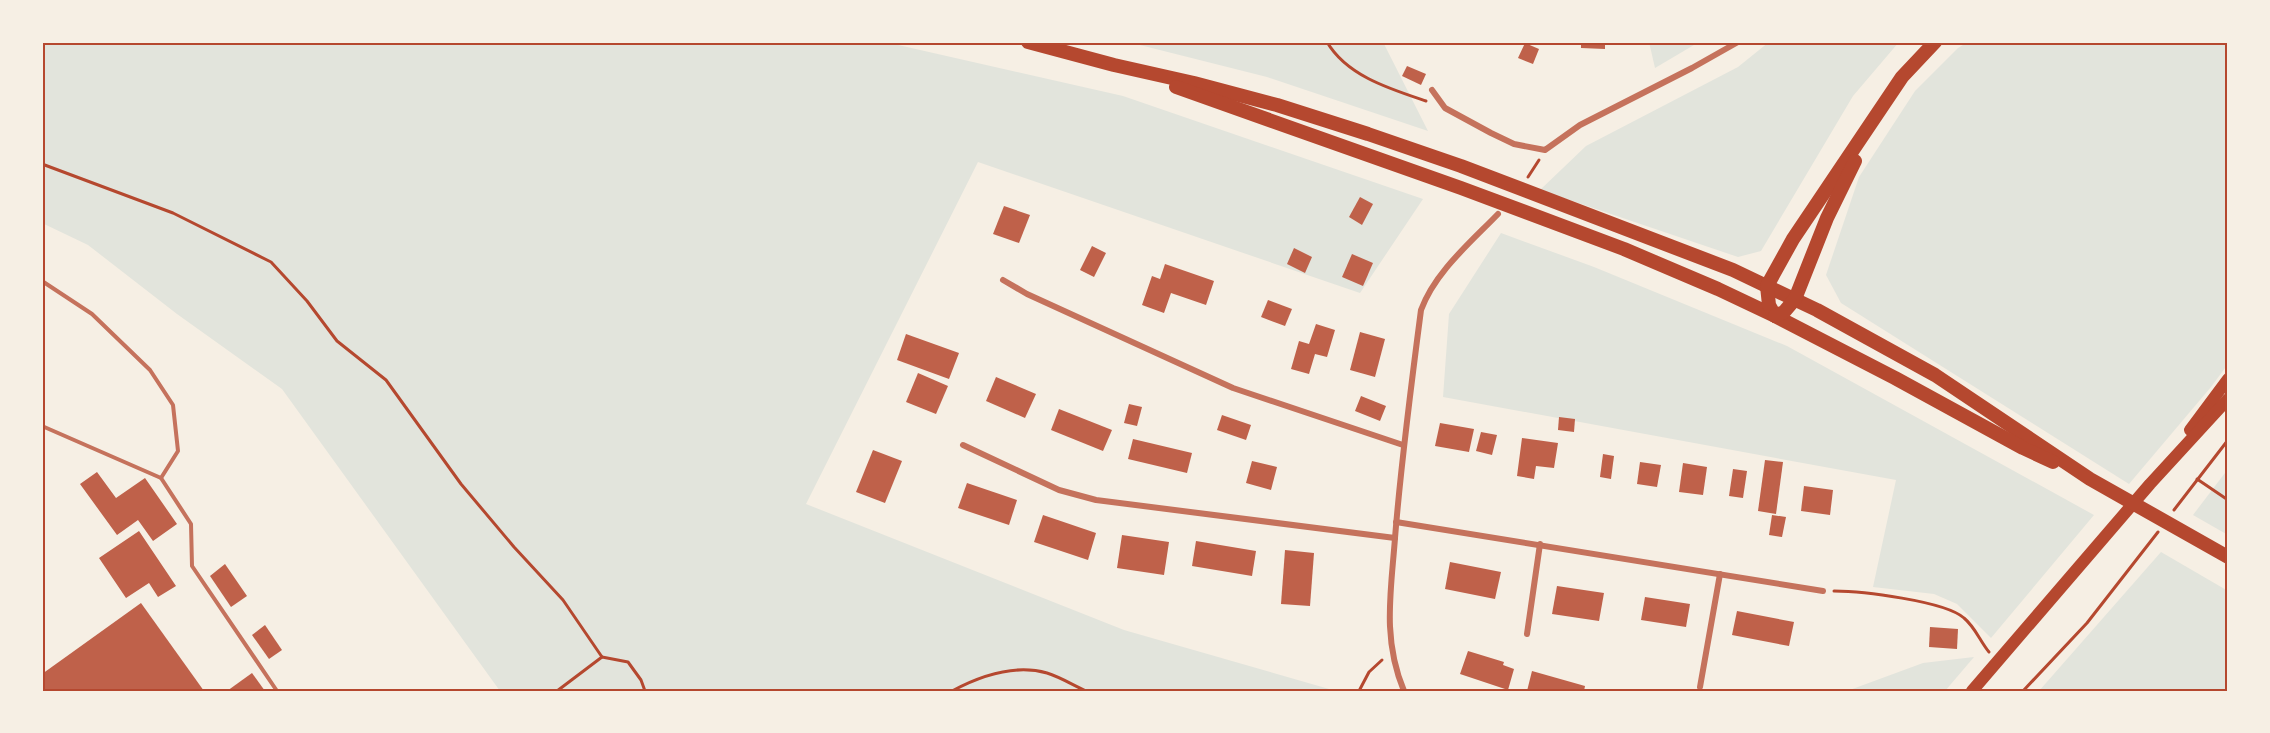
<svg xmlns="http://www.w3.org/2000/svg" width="2270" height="733" viewBox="0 0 2270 733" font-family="Roboto,sans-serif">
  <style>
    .green { fill: #e2e4dc }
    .building { fill: #bf614a }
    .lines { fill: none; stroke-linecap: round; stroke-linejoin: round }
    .path { stroke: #b5482f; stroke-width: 3 }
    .service { stroke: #c5725c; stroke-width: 4 }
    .minor { stroke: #c5725c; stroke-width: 6 }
    .secondary { stroke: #b5482f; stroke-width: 12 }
    .trunk { stroke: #b5482f; stroke-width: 14 }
    .neatline { fill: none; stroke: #b5482f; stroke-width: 2 }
  </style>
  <rect width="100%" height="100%" fill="#f6efe4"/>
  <g class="green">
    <polygon points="42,42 885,42 1123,96 1423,199 1360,293 978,162 806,504 1124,630 1336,691 500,691 282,389 177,314 88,245 42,223"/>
    <polygon points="1128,42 1383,42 1428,131 1267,77"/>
    <polygon points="1649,42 1699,42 1655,68"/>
    <polygon points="1769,42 1899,42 1853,96 1761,251 1738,257 1540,190 1586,146 1738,67"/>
    <polygon points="1968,42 2228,42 2228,364 2211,387 2129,484 1841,303 1826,275 1859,177 1915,91 1958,48"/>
    <polygon points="1501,233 1594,267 1787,346 2094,515 1991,638 1957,604 1934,594 1873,587 1896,480 1443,397 1449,314"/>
    <polygon points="2228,469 2228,535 2193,515"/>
    <polygon points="2161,552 2228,591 2228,691 2039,691"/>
    <polygon points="1974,657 1945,691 1847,691 1923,663"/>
  </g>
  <g class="building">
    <polygon points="1581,42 1605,42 1605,49 1581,48"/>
    <polygon points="1525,43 1539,49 1533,64 1518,58"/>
    <polygon points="1407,66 1426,74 1421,85 1402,76"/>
    <polygon points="1360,197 1373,204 1362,225 1349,217"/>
    <polygon points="1004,206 1030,215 1019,243 993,234"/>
    <polygon points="1092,246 1106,253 1094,277 1080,270"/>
    <polygon points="1294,248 1312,257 1305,273 1287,264"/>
    <polygon points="1352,254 1373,263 1363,286 1342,277"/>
    <polygon points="1165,264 1214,281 1206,305 1171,293 1164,313 1142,305 1152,276 1160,279"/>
    <polygon points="1268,300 1292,309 1285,326 1261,317"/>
    <polygon points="1316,324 1335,330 1327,357 1315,354 1309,374 1291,369 1299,341 1309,344"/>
    <polygon points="1360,332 1385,339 1375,377 1350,370"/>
    <polygon points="906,334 959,353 949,379 897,360"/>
    <polygon points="918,373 948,386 936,414 906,402"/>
    <polygon points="996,377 1036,394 1025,418 986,401"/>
    <polygon points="1361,396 1386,406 1380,421 1355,411"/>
    <polygon points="1129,404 1142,407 1137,426 1124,423"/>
    <polygon points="1059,409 1112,430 1103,451 1051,430"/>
    <polygon points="1222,415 1251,425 1246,440 1217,430"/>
    <polygon points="1559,417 1575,419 1574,432 1558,430"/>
    <polygon points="1440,423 1474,429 1469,452 1435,446"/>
    <polygon points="1481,432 1497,435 1492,455 1476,451"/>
    <polygon points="1522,438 1558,443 1554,468 1536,466 1534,479 1517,476"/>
    <polygon points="1133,439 1192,453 1187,473 1128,459"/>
    <polygon points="873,450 902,461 885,503 856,492"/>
    <polygon points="1603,454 1614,456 1611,479 1600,477"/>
    <polygon points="1765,460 1783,462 1776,514 1758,511"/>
    <polygon points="1252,461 1277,467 1271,490 1246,483"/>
    <polygon points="1640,462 1661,465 1657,487 1637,484"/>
    <polygon points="1683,463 1707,467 1703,495 1679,492"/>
    <polygon points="1733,469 1747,471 1743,498 1729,496"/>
    <polygon points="97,472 116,498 145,478 177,524 153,541 138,520 117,535 80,484"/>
    <polygon points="967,483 1017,500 1009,525 958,508"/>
    <polygon points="1804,486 1833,490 1830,515 1801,511"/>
    <polygon points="1043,515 1096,533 1088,560 1034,542"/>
    <polygon points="1772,515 1786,517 1782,537 1769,535"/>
    <polygon points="139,531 176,586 158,597 149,583 126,598 99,558"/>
    <polygon points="1122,535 1169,542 1164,575 1117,568"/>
    <polygon points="1196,541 1256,551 1252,576 1192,566"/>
    <polygon points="1285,550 1314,553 1310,606 1281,604"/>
    <polygon points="1450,562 1501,572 1495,599 1445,589"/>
    <polygon points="225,564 247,596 231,607 210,576"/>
    <polygon points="1557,586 1604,593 1599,621 1552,614"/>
    <polygon points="1645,597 1690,604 1686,627 1641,620"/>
    <polygon points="141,603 204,691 42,691 42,674"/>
    <polygon points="1737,611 1794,622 1789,646 1732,635"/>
    <polygon points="265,625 282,650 269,659 252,635"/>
    <polygon points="1930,627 1958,629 1957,649 1929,647"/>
    <polygon points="1468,651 1504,662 1503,665 1514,669 1508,690 1460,674"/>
    <polygon points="1532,671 1585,686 1584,691 1527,691"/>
    <polygon points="252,673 265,691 227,691"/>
  </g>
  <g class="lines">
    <g class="path">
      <path d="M1327 42C1347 76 1390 89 1426 101"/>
      <polyline points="42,164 173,213 271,262 307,301 337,341 386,380 461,484 514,547 563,600 602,657"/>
      <polyline points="1528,177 1539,160"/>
      <polyline points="2197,479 2228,500"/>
      <polyline points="2174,510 2228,440"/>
      <path d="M1834 591C1861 591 1945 601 1964 618 1975 627 1980 641 1989 652"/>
      <polyline points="557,691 602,657 628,662 641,680 645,691"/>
      <path d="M952 691C980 676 1015 664 1047 673 1060 677 1073 685 1086 691"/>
      <polyline points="1359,691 1369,672 1382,660"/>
      <polyline points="2023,691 2087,623 2158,532"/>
    </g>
    <g class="service">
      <polyline points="42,281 92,314 150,370 173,405 178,451 161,478"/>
      <polyline points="42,426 161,478 191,524 192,566 277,691"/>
    </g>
    <g class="minor">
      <polyline points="1432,90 1445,108 1491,133 1514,144 1545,150 1580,125 1692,68 1738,42"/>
      <polyline points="1003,280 1027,294 1233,388 1403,445"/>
      <polyline points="963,445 1059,490 1096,500 1395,538"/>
      <polyline points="1396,522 1823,591"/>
      <polyline points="1527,634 1540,544"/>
      <polyline points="1700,687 1720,574"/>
      <path d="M1404 691C1382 638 1391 592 1395 538 1401 462 1411 386 1421 310 1435 272 1470 243 1498 214"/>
    </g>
    <g class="secondary">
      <polyline points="2190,430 2228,379"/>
      <polyline points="1972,691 2150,484 2228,399"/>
    </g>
    <g class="trunk">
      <polyline points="1028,42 1114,65 1194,83 1277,105 1368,134 1461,166 1733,270 1817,310 1935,375 2090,479 2228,557"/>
      <polyline points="1176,87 1461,188 1624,249 1718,289 1775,316 1895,378 2023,448 2053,462"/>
      <polyline points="1775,316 1769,305 1767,286 1793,239 1902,77 1935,42"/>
      <polyline points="1775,316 1784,312 1795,299 1827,218 1855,161"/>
    </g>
  </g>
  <rect width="2270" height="733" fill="none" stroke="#f6efe4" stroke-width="87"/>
  <rect x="44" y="44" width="2182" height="646" class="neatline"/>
</svg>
